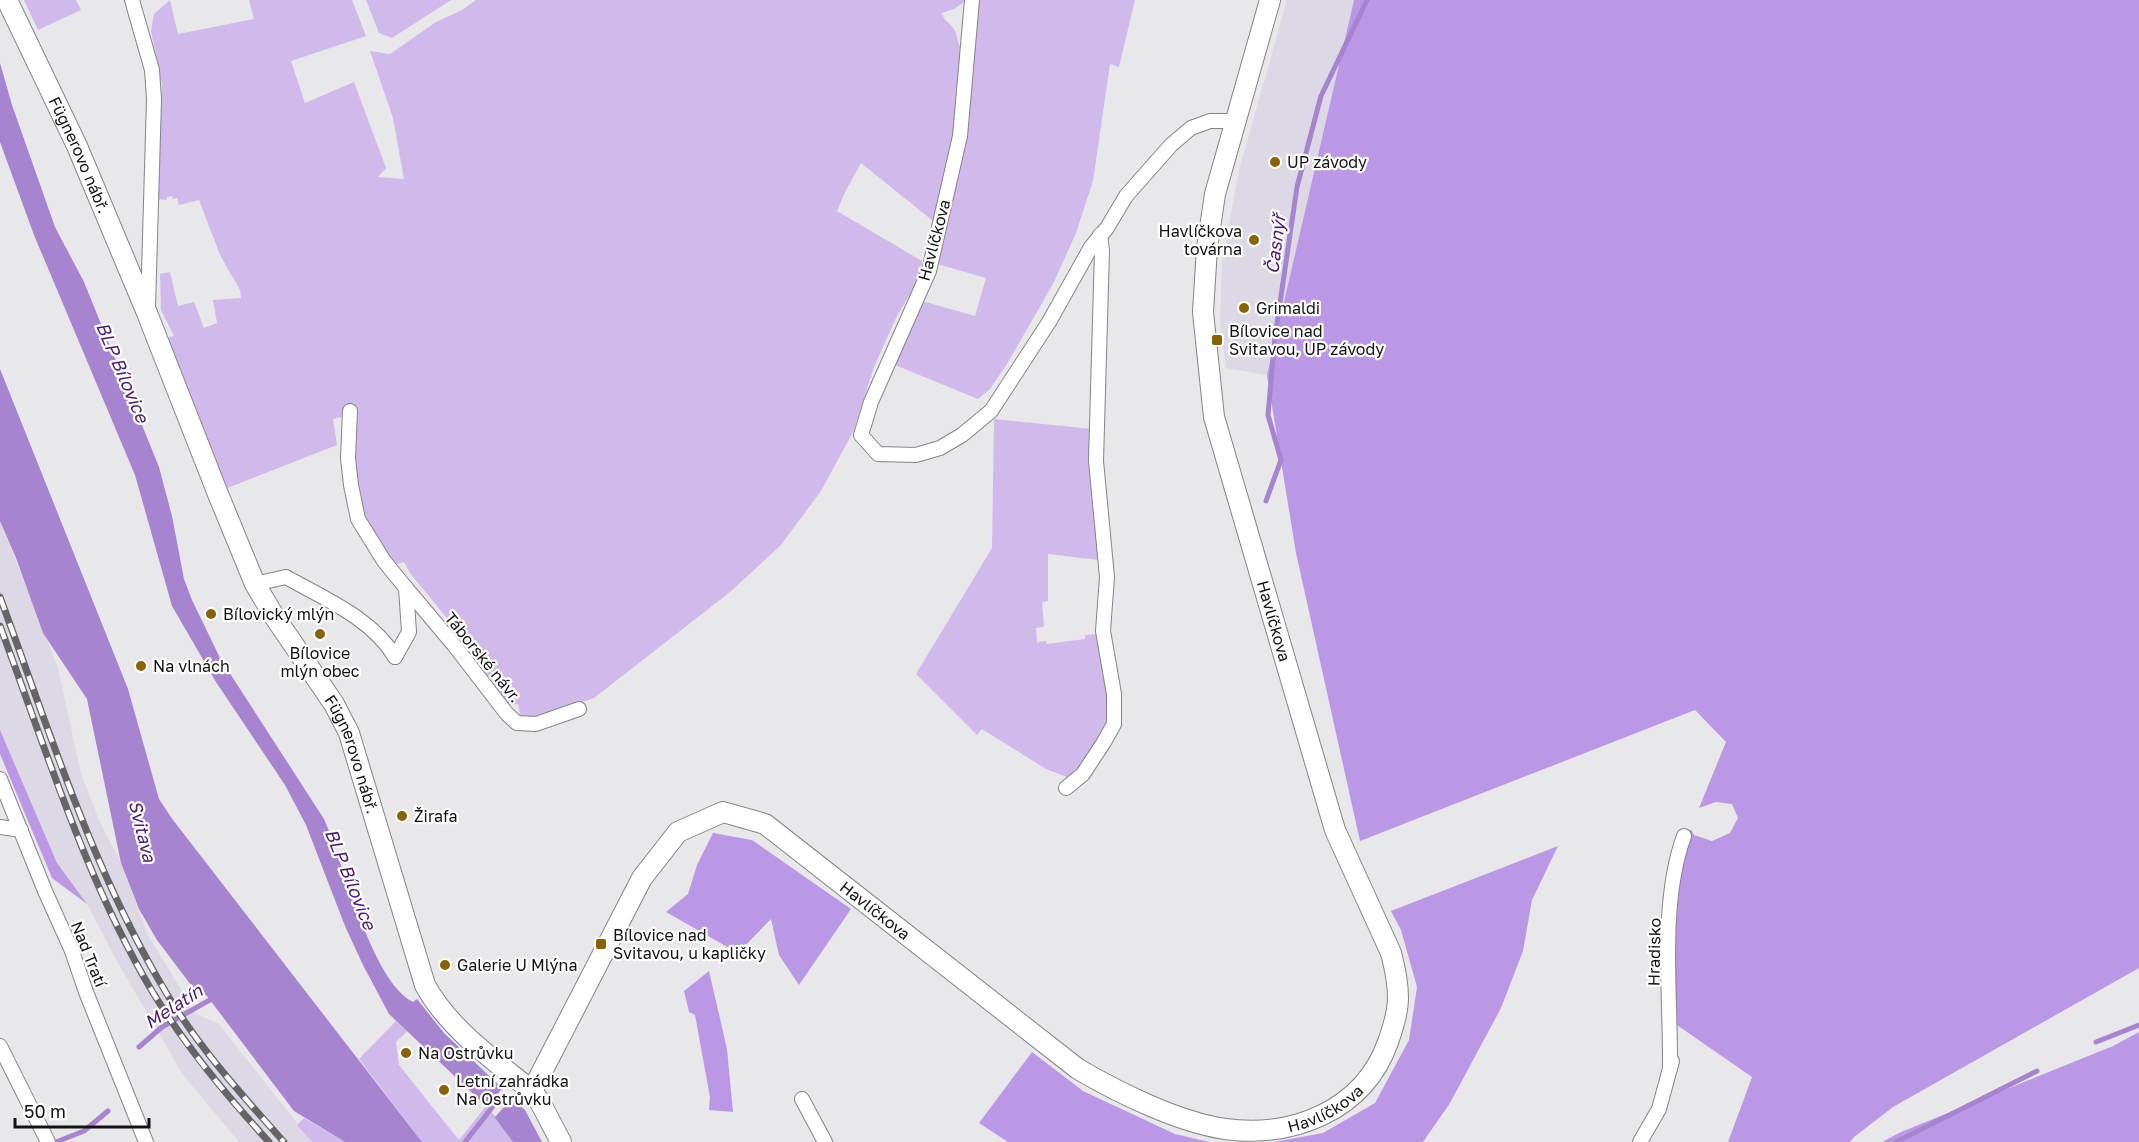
<svg xmlns="http://www.w3.org/2000/svg" width="2139" height="1142" viewBox="0 0 2139 1142" font-family="'Golos Text',sans-serif">
  <style>
    .built { fill: #ddd9e4 }
    .green { fill: #d0baec }
    .forest { fill: #bb98e6 }
    .water { fill: #a684cf }
    .pier { fill: #e8e7ea }
    .lines { fill: none; stroke-linecap: round; stroke-linejoin: round }
    .stream { stroke: #a684cf; stroke-width: 5 }
    .street-casing { stroke: #858487; stroke-width: 16 }
    .secondary-casing { stroke: #858487; stroke-width: 22 }
    .street { stroke: #fff; stroke-width: 14 }
    .secondary { stroke: #fff; stroke-width: 20 }
    .rail-casing { stroke: #656567; stroke-width: 7 }
    .rail { stroke: #fff; stroke-width: 4.5; stroke-dasharray: 14; stroke-linecap: butt }
    .poi-dot { fill: #896300; stroke: #fff; stroke-width: 2 }
    .labels { text-anchor: middle; dominant-baseline: central; stroke-width: 4.5; stroke-linejoin: round; paint-order: stroke }
    .street-label { font-size: 16px; fill: #131314; stroke: #fff }
    .poi-label { font-size: 16px; fill: #131314; stroke: #fff; text-anchor: start }
    .water-label { font-size: 18px; font-style: italic; fill: #4b1a73; stroke: #fff }
  </style>
  <rect width="100%" height="100%" fill="#e8e7ea"/>
  <g class="built">
    <polygon points="1287,0 1354,0 1267,375 1226,368 1220,321 1222,262 1239,170"/>
    <polygon points="0,521 58,668 81,774 99,820 121,863 148,935 196,1014 218,1023 312,1142 239,1142 183,1075 118,963 87,904 57,863 0,730"/>
  </g>
  <g class="green">
    <polygon points="24,0 76,0 81,10 38,30"/>
    <path d="M170 0 178 34 254 19 249 0H352L366 36 291 61 305 103 354 82 386 168 378 177 404 179 393 118 370 51 390 54 436 22 462 10 476 0H967L954 9 942 13C944 22 950 22 954 29 959 37 956 45 964 51L953 151 933 221 861 163 845 192 837 211 922 261V273L896 318 874 367 853 432 821 491 780 546 730 592 594 698 534 719H527L520 715 518 704 510 705 505 702 459 633 410 573 404 562 394 565 364 517 354 470 353 405 343 406 342 417 333 419 337 445 225 489 167 338 174 336 161 310 160 274 170 272 178 306 194 302 204 328 217 323 213 300 241 298 240 290 220 255 199 200 179 205 177 198 173 199 172 196 167 197V200L157 199 162 85 151 31 154 14Z"/>
    <polygon points="366,0 451,0 392,38 379,33"/>
    <polygon points="975,0 1135,0 1119,67 1110,64 1093,181 1076,233 1053,284 1007,364 990,389 978,399 895,365 922,301 975,316 986,278 937,264"/>
    <polygon points="994,419 1092,429 1099,560 1048,554 1048,601 1042,602 1044,627 1036,628 1037,642 1046,641 1047,644 1085,639 1085,635 1097,634 1109,711 1110,726 1072,779 1046,769 982,729 977,735 916,674 992,548"/>
    <polygon points="396,1021 407,1031 396,1042 399,1065 458,1139 460,1139 486,1106 513,1142 422,1142 359,1059"/>
    <polygon points="304,1118 345,1142 312,1142 297,1125"/>
  </g>
  <g class="forest">
    <polygon points="1354,0 2139,0 2139,968 1893,1107 1854,1137 1850,1142 1728,1142 1752,1077 1674,1023 1675,934 1683,850 1691,829 1694,835 1712,841 1730,833 1738,818 1732,804 1716,802 1699,808 1726,742 1695,710 1360,841 1296,553 1267,375"/>
    <polygon points="0,730 57,863 87,904 52,878 0,754"/>
    <polygon points="713,833 752,840 851,909 799,985 779,955 771,919 738,953 666,912 688,894 697,865"/>
    <polygon points="1558,846 1532,900 1523,951 1501,1008 1450,1103 1423,1142 1274,1142 1323,1133 1375,1103 1409,1040 1417,987 1401,930 1391,911"/>
    <polygon points="709,971 727,1049 733,1112 709,1110 710,1097 695,1015 689,1012 684,991"/>
    <polygon points="2139,1032 2139,1142 1882,1142 1901,1132 2113,1046"/>
    <polygon points="1032,1052 1083,1091 1175,1134 1209,1142 1008,1142 979,1123"/>
  </g>
  <g class="water">
    <path d="M0 63 12 105 55 227 84 282 159 467 172 516 184 579 192 600 220 658 324 819C343 861 372 982 413 1002L417 999 444 1033 525 1110 542 1142H513L486 1106 389 1014 363 965 345 926 306 825 285 785 216 682 172 606 135 475 34 235 0 142Z"/>
    <polygon points="0,369 128,689 159,799 173,820 422,1142 345,1142 294,1111 210,1000 205,994 200,997 157,940 139,909 121,863 87,699 43,633 16,558 0,521"/>
  </g>
  <polygon class="pier" points="504,1087 514,1096 495,1117 486,1106"/>
  <g class="lines">
    <g class="stream">
      <polyline points="1266,501 1281,460 1268,415 1275,337 1297,187 1321,96 1367,0"/>
      <polyline points="2096,1042 2139,1025"/>
      <polyline points="139,1047 162,1027 215,997"/>
      <polyline points="56,1142 84,1131 108,1111"/>
      <polyline points="465,1142 494,1105"/>
      <polyline points="1896,1142 2037,1071"/>
    </g>
    <defs>
      <g id="street">
        <polyline points="132,0 152,70 154,99 148,307"/>
        <polyline points="972,0 960,136 929,271 871,402 861,435 878,454 916,455 940,448 962,435 991,411 1049,322 1091,247 1107,228 1126,196 1171,145 1191,128 1210,121 1237,121"/>
        <polyline points="350,411 348,458 351,485 358,519 384,561 406,588 409,632 395,657"/>
        <path d="M255 584 286 577C323 598 372 618 395 657"/>
        <polyline points="406,588 454,645 507,714 517,723 536,724 579,709"/>
        <polyline points="0,779 45,891 72,951 86,992 146,1142"/>
        <polyline points="1066,788 1083,774 1104,742 1114,724 1114,694 1103,631 1107,577 1096,461 1102,250 1100,235"/>
        <polyline points="0,827 21,830"/>
        <polyline points="0,1046 48,1142"/>
        <path d="M1670 1069C1671 996 1659 905 1684 836"/>
        <polyline points="802,1099 825,1142"/>
        <polyline points="1640,1142 1659,1109 1672,1061"/>
      </g>
      <g id="secondary">
        <path id="s1" d="M7 0 77 146 147 313 218 494 255 584 274 616 334 704 349 733 425 985C448 1028 495 1061 532 1091L540 1102 561 1142"/>
        <path id="s2" d="M532 1091 642 878 678 832 723 812 765 824 1078 1069C1119 1093 1178 1122 1225 1129 1294 1138 1364 1110 1388 1042 1393 1028 1398 1013 1398 998 1398 982 1395 968 1391 953L1335 830 1214 417 1203 312 1207 248 1215 194 1270 0"/>
      </g>
    </defs>
    <use href="#street" class="street-casing"/>
    <use href="#secondary" class="secondary-casing"/>
    <use href="#street" class="street"/>
    <use href="#secondary" class="secondary"/>
    <defs>
      <g id="rail">
        <path d="M0 597C48 727 90 863 161 984 194 1042 239 1092 284 1142"/>
        <path d="M0 626C46 749 85 878 152 991 185 1046 226 1095 269 1142"/>
      </g>
    </defs>
    <use href="#rail" class="rail-casing"/>
    <use href="#rail" class="rail"/>
  </g>
  <g class="poi-dot">
    <circle cx="1275" cy="162" r="6"/>
    <circle cx="1254" cy="240" r="6"/>
    <circle cx="1244" cy="308" r="6"/>
    <rect x="1211" y="334" width="12" height="12" rx="3"/>
    <circle cx="211" cy="614" r="6"/>
    <circle cx="320" cy="634" r="6"/>
    <circle cx="141" cy="666" r="6"/>
    <circle cx="402" cy="816" r="6"/>
    <rect x="595" y="938" width="12" height="12" rx="3"/>
    <circle cx="445" cy="965" r="6"/>
    <circle cx="406" cy="1053" r="6"/>
    <circle cx="444" cy="1090" r="6"/>
  </g>
  <g class="labels">
    <g class="street-label">
      <text stroke="none"><textPath href="#s1" startOffset="171">Fügnerovo nábř.</textPath></text>
      <text transform="translate(934 240) rotate(-75)">Havlíčkova</text>
      <text transform="translate(1274 621) rotate(74)">Havlíčkova</text>
      <text transform="translate(483 657) rotate(51)">Táborské návr.</text>
      <text stroke="none"><textPath href="#s1" startOffset="832">Fügnerovo nábř.</textPath></text>
      <text stroke="none"><textPath href="#s2" startOffset="531">Havlíčkova</textPath></text>
      <text transform="translate(1654 952) rotate(-89)">Hradisko</text>
      <text transform="translate(89 954) rotate(68)">Nad Tratí</text>
      <text stroke="none"><textPath href="#s2" startOffset="1053">Havlíčkova</textPath></text>
    </g>
    <g class="poi-label">
      <text x="1287" y="162">UP závody</text>
      <text x="1242" y="231" text-anchor="end">Havlíčkova<tspan x="1242" dy="18">továrna</tspan></text>
      <text x="1256" y="308">Grimaldi</text>
      <text x="1229" y="331">Bílovice nad<tspan x="1229" dy="18">Svitavou, UP závody</tspan></text>
      <text x="223" y="614">Bílovický mlýn</text>
      <text x="320" y="653" text-anchor="middle">Bílovice<tspan x="320" dy="18">mlýn obec</tspan></text>
      <text x="153" y="666">Na vlnách</text>
      <text x="414" y="816">Žirafa</text>
      <text x="613" y="935">Bílovice nad<tspan x="613" dy="18">Svitavou, u kapličky</tspan></text>
      <text x="457" y="965">Galerie U Mlýna</text>
      <text x="418" y="1053">Na Ostrůvku</text>
      <text x="456" y="1081">Letní zahrádka<tspan x="456" dy="18">Na Ostrůvku</tspan></text>
    </g>
    <g class="water-label">
      <text transform="translate(1275 244) rotate(-83)">Časnýř</text>
      <text transform="translate(123 372) rotate(67)">BLP Bílovice</text>
      <text transform="translate(143 831) rotate(76)">Svitava</text>
      <text transform="translate(351 879) rotate(68)">BLP Bílovice</text>
      <text transform="translate(173 1006) rotate(-33)">Melatín</text>
    </g>
  </g>
  <path d="M15 1118v9h134v-9" fill="none" stroke="#131314" stroke-width="3"/>
  <text x="24" y="1118" font-size="18" fill="#131314" stroke="#ffffff" stroke-width="4.5" paint-order="stroke">50 m</text>
</svg>
